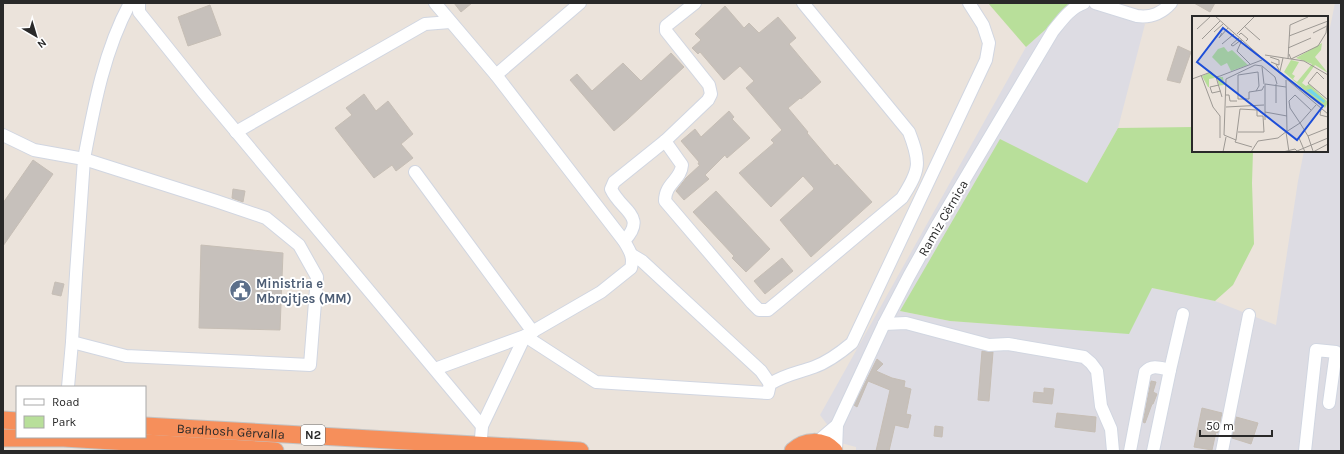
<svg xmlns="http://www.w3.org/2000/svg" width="1344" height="454" viewBox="0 0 1344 454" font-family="Karla,sans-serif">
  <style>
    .industrial { fill: #dddce3 }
    .green { fill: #b8df9a }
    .building { fill: #c6c0bb; stroke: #c6beb5 }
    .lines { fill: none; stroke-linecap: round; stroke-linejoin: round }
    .minor-casing { stroke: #d1d6e1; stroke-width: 14 }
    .highway-casing { stroke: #c3c3c3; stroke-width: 19 }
    .minor { stroke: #fff; stroke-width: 12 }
    .highway { stroke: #f68f5b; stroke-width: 17 }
    .labels { text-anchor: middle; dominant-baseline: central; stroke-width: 4; stroke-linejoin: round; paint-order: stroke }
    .shield { fill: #fff; stroke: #696969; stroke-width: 1 }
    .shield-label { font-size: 12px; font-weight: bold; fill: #292929 }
    .street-label { font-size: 13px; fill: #292929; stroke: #fff }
    .service-label { font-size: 13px; font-weight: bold; fill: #4e5e75; stroke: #fff; text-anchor: start }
    .inset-road { fill: none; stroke: #9d9994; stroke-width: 1 }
    .view { fill: #1d4ed8; fill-opacity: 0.15; stroke: #1d4ed8; stroke-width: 2 }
    .inset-edge { fill: none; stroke: #292929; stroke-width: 2 }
  </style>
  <rect width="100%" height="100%" fill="#ebe3db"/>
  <polygon class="industrial" points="1335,3 1341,3 1341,451 856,451 856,447 841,443 820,415 1026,47 1074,4 1095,9 1145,24 1118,128 1087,183 900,311 950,321 1050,328 1152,288 1215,301 1276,325 1298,181 1304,151 1327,151 1327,42"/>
  <g class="green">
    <polygon points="988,3 1069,3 1054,22 1026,47"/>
    <polygon points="1193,127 1193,151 1253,151 1252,183 1254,244 1233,285 1215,301 1152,288 1129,334 950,321 900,311 1000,139 1087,183 1118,128"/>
  </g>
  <g class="building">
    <polygon points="454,3 472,3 461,12"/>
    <polygon points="1194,3 1215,3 1210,12"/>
    <polygon points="210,5 221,35 188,46 178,17"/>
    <polygon points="725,6 744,28 749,23 759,33 778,17 796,38 789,44 821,82 801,99 800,98 788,108 808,132 807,133 835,166 837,164 872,202 811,257 780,220 814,189 813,187 803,176 771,207 739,173 774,143 771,140 782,130 746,88 754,81 740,66 724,80 700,52 698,54 692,48 701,40 695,34"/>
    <polygon points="1178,46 1191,52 1180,83 1167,80"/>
    <polygon points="671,53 684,67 628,119 614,131 570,80 577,74 592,91 623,63 641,81"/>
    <polygon points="364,94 376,111 388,101 413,134 401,144 413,158 396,171 392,165 374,178 335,128 352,115 346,108"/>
    <polygon points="729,111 734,117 732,119 750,138 727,158 725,155 705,175 709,179 684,200 676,191 686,178 700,165 698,164 699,162 681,141 695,129 701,137"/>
    <polygon points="33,160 53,174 3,246 3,203"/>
    <polygon points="233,189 245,191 243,202 232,198"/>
    <polygon points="716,191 770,249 746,272 732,258 734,256 693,212"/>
    <polygon points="201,245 283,253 280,330 199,328"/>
    <polygon points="782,258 793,271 765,294 754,281"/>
    <polygon points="55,282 64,284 61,296 52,294"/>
    <polygon points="982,351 993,352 989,401 978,400"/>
    <polygon points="877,359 883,364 876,371 892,378 905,381 904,387 911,389 906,414 911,415 908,428 895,425 889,451 876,451 890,390 868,381 857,407 854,405"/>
    <polygon points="1151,381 1156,382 1153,392 1157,394 1153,404 1152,404 1145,423 1143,422"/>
    <polygon points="1044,388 1054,389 1052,404 1033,402 1034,392 1044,393"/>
    <polygon points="1202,408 1222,413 1218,433 1216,432 1212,450 1194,447"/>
    <polygon points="1057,413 1096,417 1095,432 1055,427"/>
    <polygon points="1236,417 1258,423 1251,444 1232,438"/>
    <polygon points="935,426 943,427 942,437 934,436"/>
  </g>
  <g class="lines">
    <defs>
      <g id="minor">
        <polyline points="139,3 139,12 203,92 482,426"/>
        <path d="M1095 3 1137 16C1152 18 1162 13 1171 3"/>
        <polyline points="496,75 580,3"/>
        <polyline points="236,132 425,24 450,22"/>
        <polyline points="3,135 34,150 84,159 76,274 72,342 68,387"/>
        <path d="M665 141 682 165C681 180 665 183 665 201L752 303 759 310H768L779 301 902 198C920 170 921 163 909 132L803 3"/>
        <polyline points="415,172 533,332"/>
        <path d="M624 241C648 216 621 211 611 189L614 182 665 141 708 100 711 94 709 85 666 31V26L695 3"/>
        <polyline points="632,255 642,261 761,371 770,384"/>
        <polyline points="884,324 906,323 989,345 1008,344 1084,357 1091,363 1097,371 1101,406 1111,429 1113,451"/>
        <path d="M525 336 596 382 768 393 770 384C786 374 798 373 814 367 828 362 840 353 852 343L986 60 989 43 983 25 969 3"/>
        <path d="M72 342 126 356 310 365 317 277 299 245 266 218 216 201 84 159C94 106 104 51 130 3"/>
        <path d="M435 369 525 336 601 292 631 268C634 257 630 251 624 241L496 75 435 3"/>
        <polyline points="1170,370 1183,314"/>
        <path d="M817 442 837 425 884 324 909 276 938 224 1053 31C1062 20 1070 8 1084 3"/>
        <polyline points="480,451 482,426 525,336"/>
        <polyline points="836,451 837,425"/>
        <path d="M1130 451 1145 372C1152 364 1161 368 1170 370L1153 451"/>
        <polyline points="1222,451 1249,315"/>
        <polyline points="1305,451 1316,350 1336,352 1329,403"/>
      </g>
      <g id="highway">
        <polyline points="3,420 17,421"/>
        <path id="s1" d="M145 426 580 451"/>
        <polyline points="3,438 64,438 275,451"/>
        <path d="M793 451C805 440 822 439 834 451"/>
      </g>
    </defs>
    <use href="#minor" class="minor-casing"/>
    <use href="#highway" class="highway-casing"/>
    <use href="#minor" class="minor"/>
    <use href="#highway" class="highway"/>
  </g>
  <defs>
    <symbol id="civic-disc" viewBox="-11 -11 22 22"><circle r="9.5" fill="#5c6f8a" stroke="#fff"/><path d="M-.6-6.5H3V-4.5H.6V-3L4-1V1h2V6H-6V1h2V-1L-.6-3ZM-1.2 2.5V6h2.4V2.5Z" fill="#fff"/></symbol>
  </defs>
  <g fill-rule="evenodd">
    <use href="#civic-disc" x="228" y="278" width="25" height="25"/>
  </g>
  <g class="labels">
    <rect class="shield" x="301" y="425" width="24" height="20" rx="3"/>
    <g class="shield-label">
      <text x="313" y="435">N2</text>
    </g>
    <g class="street-label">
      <text transform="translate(943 218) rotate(-60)">Ramiz Cërnica</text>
      <text stroke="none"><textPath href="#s1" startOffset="86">Bardhosh Gërvalla</textPath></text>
    </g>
    <g class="service-label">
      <text x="256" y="283">Ministria e<tspan x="256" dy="15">Mbrojtjes (MM)</tspan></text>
    </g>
  </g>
  <g transform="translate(1192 16)">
    <rect width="136" height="136" fill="#ebe3db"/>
    <path d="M130 27 129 34 123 41 136 57 123 49 110 67 114 70 117 68 136 86 133 92 92 56 99 44 107 46 100 58 103 60 101 63 105 66 120 48 104 42ZM32 31 36 36 40 34 56 49 39 55 35 47 29 50 20 41 26 33ZM19 56 23 62 17 63V71L27 69 25 62 28 61H31L32 69 16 71 10 60Z" fill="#b8df9a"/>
    <path d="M119 73 133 85 132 87 114 74Z" fill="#73d5e9"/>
    <path class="inset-road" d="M23 0 69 41M52 10 68 24M5 13 19 0M22 16 31 8M30 17 27 22 36 12M121 17 135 10M45 18 63 0M47 19 49 17 56 23 54 25M97 20 136 5M47 22 39 29 41 30 49 24M10 23 28 5M50 24 45 35 58 48M30 28 42 18M96 32 119 22M97 38 99 43 126 30 134 17 136 1M73 39 112 45 136 59M78 41 87 44V49L84 48M96 43 98 9 116 1M72 44 136 98M79 46 84 48 87 54M70 51 72 68M88 55 91 42M9 59 21 91 28 100V122M24 61 30 81M0 63 19 56 24 61 28 60 70 44M132 63 125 56 116 67 136 84M27 69 18 71 20 77 29 75M64 75 57 76V83H46V59L66 56 67 70 64 75 70 74 72 70M33 79H37L38 85H45M84 87V68M34 91 72 89M129 93 128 99 136 101M73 96 95 100M73 104V68L94 71M116 120 108 107 124 89M107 122 113 136M44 124 48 93 65 94V100H71L72 116H46M60 131 43 126 44 124 32 119 34 63 63 49 70 50 83 61 85 68M121 135 116 120 136 112M31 136 34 121M59 136 66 125 86 122 95 115 94 64M91 136 103 133 105 135 136 122M97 136 94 116 108 107 98 92 97 85 103 79 119 94M121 136 136 128"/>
    <path class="view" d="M31 12 131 90 105 124 5 46Z"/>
    <rect width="136" height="136" class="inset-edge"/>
  </g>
  <rect width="1344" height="454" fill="none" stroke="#292929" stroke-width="8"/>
  <rect x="16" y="386" width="130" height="52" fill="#ffffff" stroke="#a9a9a9"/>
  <rect x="24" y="399" width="20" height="6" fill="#ffffff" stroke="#a9a9a9"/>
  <text x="52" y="406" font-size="12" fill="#292929">Road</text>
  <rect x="24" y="416" width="20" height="12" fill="#b8df9a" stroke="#a9a9a9"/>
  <text x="52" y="426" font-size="12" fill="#292929">Park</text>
  <g transform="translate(36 36) rotate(142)" stroke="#ffffff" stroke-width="3" paint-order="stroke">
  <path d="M0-3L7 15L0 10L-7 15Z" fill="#292929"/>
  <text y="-6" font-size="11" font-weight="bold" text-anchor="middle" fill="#292929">N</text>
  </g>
  <path d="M1200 430v6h72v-6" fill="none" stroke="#292929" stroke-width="2"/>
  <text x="1206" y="430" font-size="12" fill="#292929" stroke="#ffffff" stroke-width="3" paint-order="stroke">50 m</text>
</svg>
